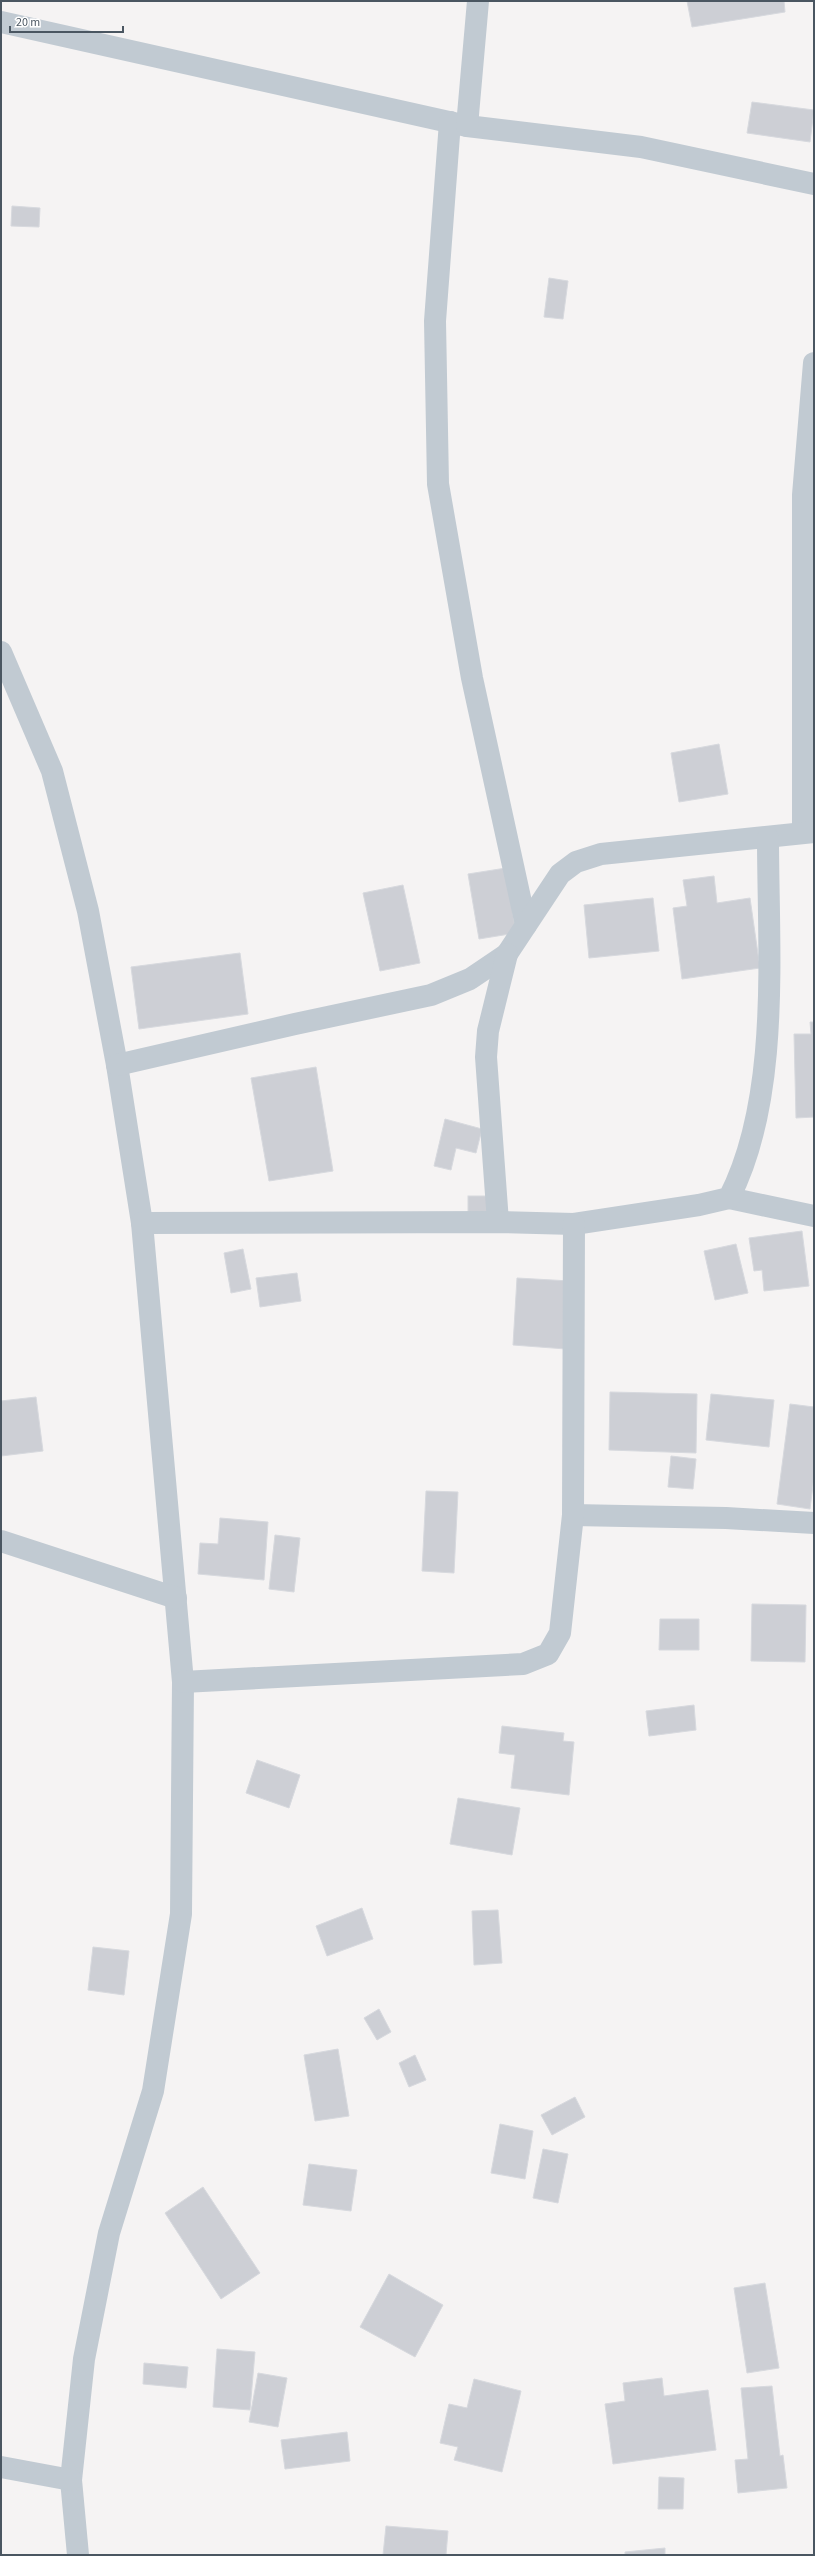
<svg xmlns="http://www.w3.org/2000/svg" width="815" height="2556" viewBox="0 0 815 2556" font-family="'Source Sans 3',sans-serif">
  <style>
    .building { fill: #cdcfd5; stroke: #d7d9de }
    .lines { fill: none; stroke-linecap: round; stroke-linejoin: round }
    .minor { stroke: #c1cad2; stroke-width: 22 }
  </style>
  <rect width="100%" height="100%" fill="#f5f3f3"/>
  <g class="building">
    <polygon points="687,1 784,1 785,12 692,27"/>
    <polygon points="752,102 814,110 810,142 747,133"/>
    <polygon points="12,206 40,208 39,227 11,226"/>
    <polygon points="549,278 568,281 563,319 544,317"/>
    <polygon points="719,744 728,794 679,802 671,753"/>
    <polygon points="506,868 516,933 479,939 468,874"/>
    <polygon points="714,876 717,903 750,898 760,968 682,979 673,908 687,906 683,880"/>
    <polygon points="403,885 420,963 380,971 363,893"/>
    <polygon points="653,898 659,951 589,958 584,905"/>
    <polygon points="240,953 248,1014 139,1029 131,967"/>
    <polygon points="810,1022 814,1022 814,1117 796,1118 794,1034 811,1034"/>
    <polygon points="316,1067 333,1171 269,1181 251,1078"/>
    <polygon points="445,1119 482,1129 476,1153 456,1148 451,1170 434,1166"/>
    <rect x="468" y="1196" width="25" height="19"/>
    <polygon points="802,1231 809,1286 764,1291 762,1270 754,1271 749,1238"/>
    <polygon points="736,1244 748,1293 715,1300 704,1251"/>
    <polygon points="243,1249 251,1289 231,1293 224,1253"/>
    <polygon points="297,1273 301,1301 260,1307 256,1278"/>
    <polygon points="517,1278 570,1281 566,1349 513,1345"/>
    <polygon points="610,1392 697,1394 696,1453 609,1450"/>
    <polygon points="711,1394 774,1400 769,1447 706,1440"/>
    <polygon points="36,1397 43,1451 1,1456 1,1401"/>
    <polygon points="790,1404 814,1407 814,1477 810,1509 777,1504"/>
    <polygon points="671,1456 696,1459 693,1489 668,1487"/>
    <polygon points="426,1491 458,1492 454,1573 422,1571"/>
    <polygon points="220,1518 268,1522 264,1580 198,1574 200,1543 218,1544"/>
    <polygon points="275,1535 300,1538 294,1592 269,1589"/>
    <polygon points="752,1604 806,1605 805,1662 751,1661"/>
    <polygon points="660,1619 699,1619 699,1650 659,1650"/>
    <polygon points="694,1705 696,1730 649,1736 646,1711"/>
    <polygon points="502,1726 564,1733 563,1741 574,1742 569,1795 511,1788 515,1755 499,1753"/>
    <polygon points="257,1760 300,1775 289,1808 246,1793"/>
    <polygon points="458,1798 520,1808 512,1855 450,1844"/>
    <polygon points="362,1908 373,1939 327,1956 316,1926"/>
    <polygon points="498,1910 502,1963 474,1965 472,1911"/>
    <polygon points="93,1947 129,1951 124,1995 88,1990"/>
    <polygon points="379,2009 391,2032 377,2040 364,2018"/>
    <polygon points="338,2049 349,2116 315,2121 304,2055"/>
    <polygon points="415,2055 426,2080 409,2087 399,2063"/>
    <polygon points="575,2097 585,2117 552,2135 541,2115"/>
    <polygon points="500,2124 533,2131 525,2179 491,2173"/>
    <polygon points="543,2149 568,2154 558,2203 533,2198"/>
    <polygon points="309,2164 357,2170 351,2211 303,2205"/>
    <polygon points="203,2187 260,2273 221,2299 165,2213"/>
    <polygon points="389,2274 443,2305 415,2357 360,2327"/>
    <polygon points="765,2283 779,2368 747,2373 734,2288"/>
    <polygon points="217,2349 255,2352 250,2410 213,2407"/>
    <polygon points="144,2363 188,2367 186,2388 143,2384"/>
    <polygon points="258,2373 287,2378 278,2427 249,2422"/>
    <polygon points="662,2378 664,2396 708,2390 716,2450 613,2464 605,2404 625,2401 623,2383"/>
    <polygon points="474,2379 521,2391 502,2472 454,2460 458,2447 440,2443 449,2404 467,2408"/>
    <polygon points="772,2386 780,2456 783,2455 787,2488 738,2493 735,2460 748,2459 741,2388"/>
    <polygon points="347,2432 350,2461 285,2469 281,2440"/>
    <polygon points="659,2477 684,2478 683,2509 658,2509"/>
    <polygon points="386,2526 448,2531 446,2555 383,2555"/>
    <polygon points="665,2548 665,2555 625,2555 625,2552"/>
  </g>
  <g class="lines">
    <g class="minor">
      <polyline points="1,22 467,126 641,147 814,184"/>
      <polyline points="450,122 435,321 438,484 472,678 526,925"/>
      <polyline points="467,126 478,1"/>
      <polyline points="1,652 52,771 88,911 117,1065 142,1223 183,1682 181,1914 153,2091 109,2233 84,2359 71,2480 78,2555"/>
      <polyline points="803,832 803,495 814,363"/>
      <polyline points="117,1065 295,1024 431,995 470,979 507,954 560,874 576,862 601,854 814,832"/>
      <polyline points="729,1198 814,1216"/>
      <polyline points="498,1222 486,1057 488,1031 507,954"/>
      <path d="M142 1223 498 1222 574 1224 699 1205 729 1198C781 1097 768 950 768 838"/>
      <polyline points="573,1515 726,1518 814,1523"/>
      <polyline points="1,1541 176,1598"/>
      <polyline points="183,1682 523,1664 548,1654 560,1633 573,1515 574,1224"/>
      <polyline points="1,2467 71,2480"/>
    </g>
  </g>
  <rect width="815" height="2556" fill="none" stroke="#4a5661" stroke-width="4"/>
  <path d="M10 26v6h113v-6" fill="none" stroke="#4a5661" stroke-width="2"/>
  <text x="16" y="26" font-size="12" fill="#4a5661" stroke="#ffffff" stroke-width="3" paint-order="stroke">20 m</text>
</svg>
